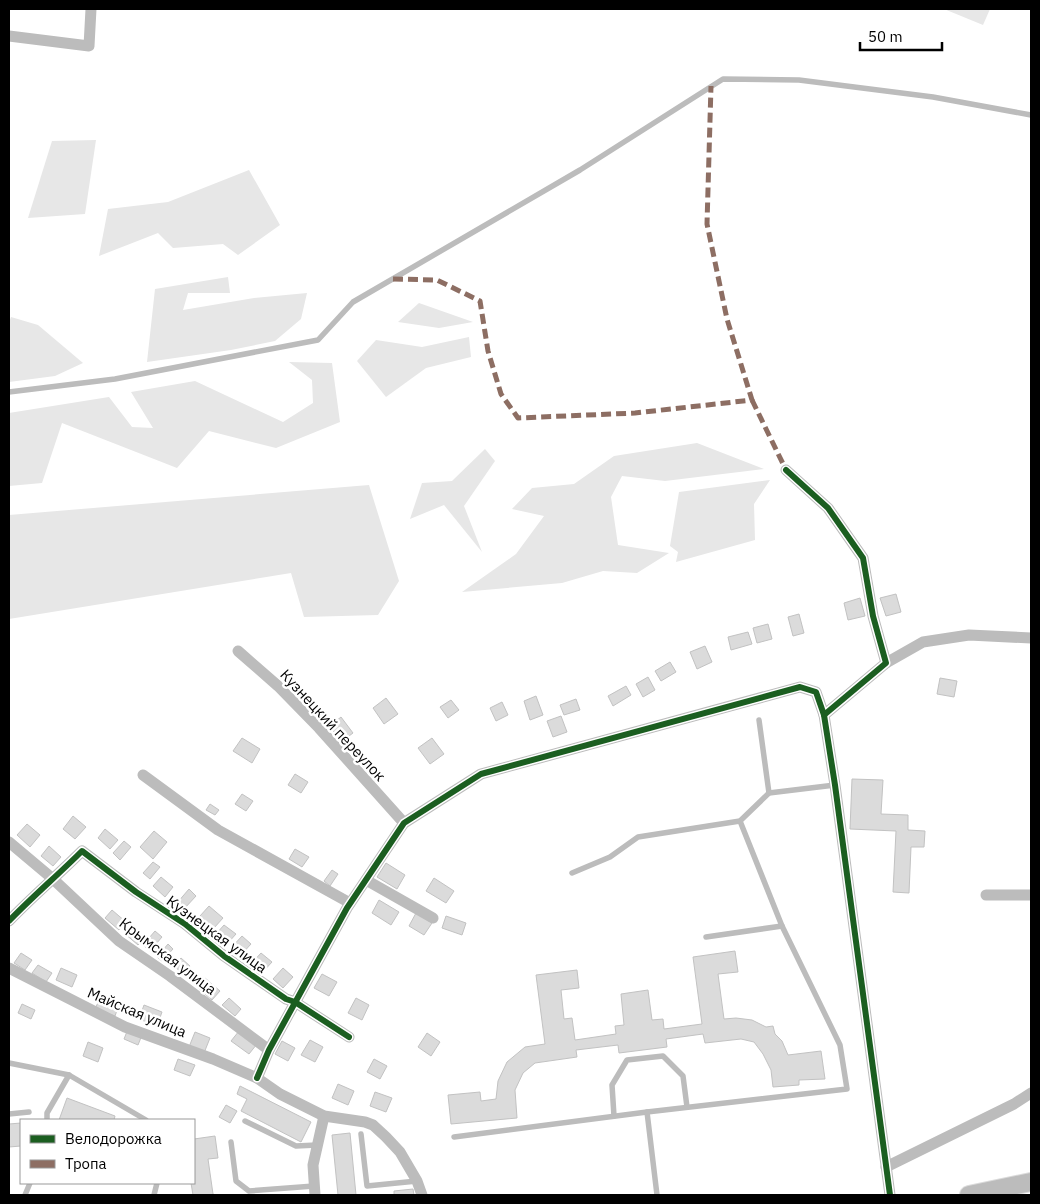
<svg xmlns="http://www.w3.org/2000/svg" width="1040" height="1204" viewBox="0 0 1040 1204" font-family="'IBM Plex Sans',sans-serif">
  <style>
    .green { fill: #e7e7e7 }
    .building { fill: #dbdbdb; stroke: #c2c2c2 }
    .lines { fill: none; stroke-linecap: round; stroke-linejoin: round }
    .primary-casing { stroke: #dbdbdb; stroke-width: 20 }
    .service { stroke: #bcbcbc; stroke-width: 5.5 }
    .minor { stroke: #bcbcbc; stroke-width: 11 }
    .primary { stroke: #bcbcbc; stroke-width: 18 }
    .quiet { stroke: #8d6e63; stroke-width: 5; stroke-dasharray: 10 5; stroke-linecap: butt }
    .cycleway-casing { stroke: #fff; stroke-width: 9 }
    .cycleway { stroke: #1b5e20; stroke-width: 6 }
    .labels { text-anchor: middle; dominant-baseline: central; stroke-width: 5; stroke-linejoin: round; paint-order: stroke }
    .street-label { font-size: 15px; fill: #000; stroke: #fff }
  </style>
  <rect width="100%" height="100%" fill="#fff"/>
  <g class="green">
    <polygon points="944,9 990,9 983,25"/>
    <polygon points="96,140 85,214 28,218 52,141"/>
    <polygon points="249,170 280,225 238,255 223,244 173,248 158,233 99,256 108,209 168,202"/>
    <polygon points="228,277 230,293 188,293 183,310 254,298 307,293 301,319 275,341 231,350 147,362 155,289"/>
    <polygon points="419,303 473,322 439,328 398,322"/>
    <polygon points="11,317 38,325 83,363 55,376 9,382 9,322"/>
    <polygon points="469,337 471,357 426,368 386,397 357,361 376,340 422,347"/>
    <polygon points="289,362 332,363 340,422 276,448 209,431 177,468 62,423 42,483 9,486 9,413 109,397 132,427 153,428 131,392 195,381 283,422 313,403 312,380"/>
    <polygon points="697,443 764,469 665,481 622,476 611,497 618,545 669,553 637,573 603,571 562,583 462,592 516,554 544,516 512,509 532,488 574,484 614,456"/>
    <polygon points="485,449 495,461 464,506 482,552 444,505 410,519 422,483 452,481"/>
    <polygon points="770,480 754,504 755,540 676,562 678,552 670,546 679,492"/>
    <polygon points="369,485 399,581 378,615 304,617 291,573 9,619 9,515"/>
  </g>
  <g class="building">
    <polygon points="896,594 901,612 886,616 880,598"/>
    <polygon points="860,598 865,616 848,620 844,603"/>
    <polygon points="799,614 804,633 793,636 788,617"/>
    <polygon points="768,624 772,639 757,643 753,628"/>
    <polygon points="748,632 752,644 731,650 728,637"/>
    <polygon points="705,646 712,662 697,669 690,652"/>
    <polygon points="670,662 676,672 661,681 655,671"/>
    <polygon points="648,677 655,690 643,697 636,684"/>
    <polygon points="940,678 957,681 954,697 937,694"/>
    <polygon points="626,686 631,695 613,706 608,696"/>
    <polygon points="536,696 543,715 530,720 524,701"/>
    <polygon points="386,698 398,714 384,724 373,708"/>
    <polygon points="576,699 580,710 564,715 560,705"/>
    <polygon points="451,700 459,710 448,718 440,707"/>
    <polygon points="502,702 508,715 496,721 490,708"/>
    <polygon points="561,716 567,732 553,737 547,721"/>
    <polygon points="341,717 353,733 341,742 330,726"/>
    <polygon points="242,738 260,749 252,763 233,751"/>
    <polygon points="432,738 444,754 430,764 418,748"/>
    <polygon points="295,774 308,782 301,793 288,785"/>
    <polygon points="852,779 883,780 881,814 908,815 908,830 925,831 924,847 911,847 909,893 893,892 896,831 850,829"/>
    <polygon points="242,794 253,801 246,811 235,804"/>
    <polygon points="210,804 219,810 215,815 206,810"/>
    <polygon points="73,816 86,827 75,839 63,829"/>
    <polygon points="27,824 40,835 30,847 17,835"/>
    <polygon points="105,829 118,840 110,849 98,838"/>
    <polygon points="154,831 167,842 153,859 140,847"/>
    <polygon points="124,841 131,847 120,860 113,853"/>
    <polygon points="49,846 61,857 53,866 41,856"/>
    <polygon points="295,849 309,857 302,867 289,859"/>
    <polygon points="153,862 160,867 150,879 143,873"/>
    <polygon points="386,863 405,875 397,889 377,877"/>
    <polygon points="332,870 338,874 330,886 324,881"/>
    <polygon points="161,877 173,887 165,897 153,886"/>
    <polygon points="434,878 454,891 446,903 426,891"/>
    <polygon points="189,889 196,896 184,909 177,903"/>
    <polygon points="379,900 399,912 391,925 372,913"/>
    <polygon points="209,906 223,918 214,928 200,916"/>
    <polygon points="112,910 126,922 119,930 105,918"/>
    <polygon points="416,913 432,923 424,935 409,926"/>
    <polygon points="446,916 466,923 462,935 442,928"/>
    <polygon points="224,925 236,934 227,944 216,934"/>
    <polygon points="130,926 145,938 138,945 124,933"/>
    <polygon points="155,931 162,937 150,951 143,945"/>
    <polygon points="242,936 251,944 240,956 231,948"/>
    <polygon points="168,944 173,949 162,961 157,957"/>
    <polygon points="735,951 738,972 718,974 724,1019 736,1018 752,1020 766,1027 773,1026 775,1034 782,1041 788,1055 821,1051 825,1079 799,1080 799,1085 773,1087 771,1070 763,1054 754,1042 741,1039 705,1043 703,1034 666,1039 667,1047 619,1053 618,1045 576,1050 577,1057 535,1063 523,1073 515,1090 517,1118 451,1124 448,1095 480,1092 481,1101 496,1099 498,1081 507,1062 525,1047 545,1044 536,975 577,970 579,988 561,990 564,1019 572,1018 575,1040 616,1034 615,1026 624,1025 621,994 648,990 652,1020 663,1019 664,1029 702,1024 693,957"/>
    <polygon points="21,953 32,960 25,970 14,963"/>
    <polygon points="261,953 272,962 261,974 250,965"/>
    <polygon points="181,958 190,966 183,974 174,966"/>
    <polygon points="38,965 52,973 46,982 32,973"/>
    <polygon points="61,968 77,975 72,987 56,980"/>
    <polygon points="283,968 293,977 283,988 273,979"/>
    <polygon points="322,974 337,982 329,996 314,988"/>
    <polygon points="205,978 220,991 212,1000 197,987"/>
    <polygon points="100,998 119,1005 115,1016 95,1009"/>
    <polygon points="229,998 241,1009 235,1016 222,1005"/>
    <polygon points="356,998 369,1005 362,1020 348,1013"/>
    <polygon points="22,1004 35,1010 31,1019 18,1013"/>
    <polygon points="144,1005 162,1012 157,1026 139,1019"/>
    <polygon points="128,1029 142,1035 138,1045 124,1039"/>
    <polygon points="239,1031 257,1044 249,1054 231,1041"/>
    <polygon points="195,1032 210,1038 204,1053 189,1047"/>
    <polygon points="427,1033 440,1042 431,1056 418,1047"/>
    <polygon points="310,1040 323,1047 315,1062 301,1055"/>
    <polygon points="282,1041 295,1048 288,1061 275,1054"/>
    <polygon points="88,1042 103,1048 98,1062 83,1056"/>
    <polygon points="178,1059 195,1065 190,1076 174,1070"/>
    <polygon points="374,1059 387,1066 380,1079 367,1072"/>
    <polygon points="338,1084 354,1091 348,1105 332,1098"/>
    <polygon points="240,1086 311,1122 301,1142 241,1111 247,1099 237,1094"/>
    <polygon points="375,1092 392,1098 386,1112 370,1106"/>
    <polygon points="67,1098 115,1116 114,1120 59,1120"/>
    <polygon points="226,1105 237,1111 230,1123 219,1117"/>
    <polygon points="21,1123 21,1146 9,1147 9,1124"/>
    <polygon points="350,1133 356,1195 338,1195 332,1135"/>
    <polygon points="215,1136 218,1158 208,1159 213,1194 215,1195 193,1195 191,1183 194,1183 194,1139"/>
    <polygon points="413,1189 414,1195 394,1195 394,1191"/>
  </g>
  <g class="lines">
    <defs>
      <polyline id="primary" points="969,1195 1031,1182"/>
    </defs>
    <use href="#primary" class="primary-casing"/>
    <g class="service">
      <polyline points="9,392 115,379 318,340 353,302 580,170 723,79 799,80 933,97 1031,115"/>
      <polyline points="759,720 769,793"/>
      <polyline points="572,873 610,857 638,837 740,821 769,793 835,785"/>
      <polyline points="706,937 782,926"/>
      <polyline points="9,1063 69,1075"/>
      <polyline points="9,1114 29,1112"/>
      <polyline points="614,1116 612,1085 627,1060 663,1056 683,1076 687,1107"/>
      <polyline points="47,1120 47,1113 69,1075 146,1120"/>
      <polyline points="245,1121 296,1146 317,1145"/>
      <polyline points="361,1134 367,1186 417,1181"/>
      <polyline points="454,1137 647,1112"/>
      <polyline points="231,1142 236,1181 249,1191 314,1186"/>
      <polyline points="25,1195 30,1183"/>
      <polyline points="154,1195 157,1183"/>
      <polyline points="657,1195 647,1112 847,1089 840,1045 782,926 740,821"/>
    </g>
    <g class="minor">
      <polyline points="9,36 89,46 91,9"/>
      <polyline points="238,651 278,686 319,728 404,823"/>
      <polyline points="886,663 923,642 969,635 1031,638"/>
      <polyline points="824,715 835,785 890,1195"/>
      <polyline points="143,775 218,830 350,903"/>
      <polyline points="9,842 53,879 119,941 170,976 269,1050"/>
      <polyline points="366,880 433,918"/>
      <polyline points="986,895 1031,895"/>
      <path d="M9 921C32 897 58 875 82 851L136 892 185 924 224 956 286 999 295 1002 349 1037"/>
      <polyline points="9,968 125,1027 213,1059 257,1078 280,1094 324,1116 365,1122 373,1125 386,1137 400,1152 417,1181 422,1195"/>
      <polyline points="257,1078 269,1050 347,908 404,823 481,774 800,687 816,692 824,715 886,663 873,616 863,558 828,508 786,470"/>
      <polyline points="886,1167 1014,1104 1031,1093"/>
      <polyline points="315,1195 313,1165 324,1116"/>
    </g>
    <use href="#primary" class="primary"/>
    <g class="quiet">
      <polyline points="393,279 437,280 480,301 488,351 501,394 518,418 635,413 752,400 727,319 707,224 711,86"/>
      <polyline points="752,400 786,470"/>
    </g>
    <defs>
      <g id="cycleway">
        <polyline points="824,715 835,785 890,1195"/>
        <path d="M9 921C32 897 58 875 82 851L136 892 185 924 224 956 286 999 295 1002 349 1037"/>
        <polyline points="257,1078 269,1050 347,908 404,823 481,774 800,687 816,692 824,715 886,663 873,616 863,558 828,508 786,470"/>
      </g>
    </defs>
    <use href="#cycleway" class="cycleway-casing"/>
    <use href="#cycleway" class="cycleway"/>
  </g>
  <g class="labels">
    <g class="street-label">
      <text transform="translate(333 725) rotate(47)">Кузнецкий переулок</text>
      <text transform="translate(217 934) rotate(36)">Кузнецкая улица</text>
      <text transform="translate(168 956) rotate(37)">Крымская улица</text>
      <text transform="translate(137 1012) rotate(23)">Майская улица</text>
    </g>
  </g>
  <rect width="1040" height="1204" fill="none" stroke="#000000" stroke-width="20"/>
  <rect x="20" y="1119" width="175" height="65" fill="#ffffff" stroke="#999999"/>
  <rect x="30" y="1135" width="25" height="8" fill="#1b5e20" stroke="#999999"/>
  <text x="65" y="1144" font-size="15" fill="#000000">Велодорожка</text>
  <rect x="30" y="1160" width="25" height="8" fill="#8d6e63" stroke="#999999"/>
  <text x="65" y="1169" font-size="15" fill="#000000">Тропа</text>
  <path d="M860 42v8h82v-8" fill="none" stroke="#000000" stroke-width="2.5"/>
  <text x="868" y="42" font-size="15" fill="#000000" stroke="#ffffff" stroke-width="4" paint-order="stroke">50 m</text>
</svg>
